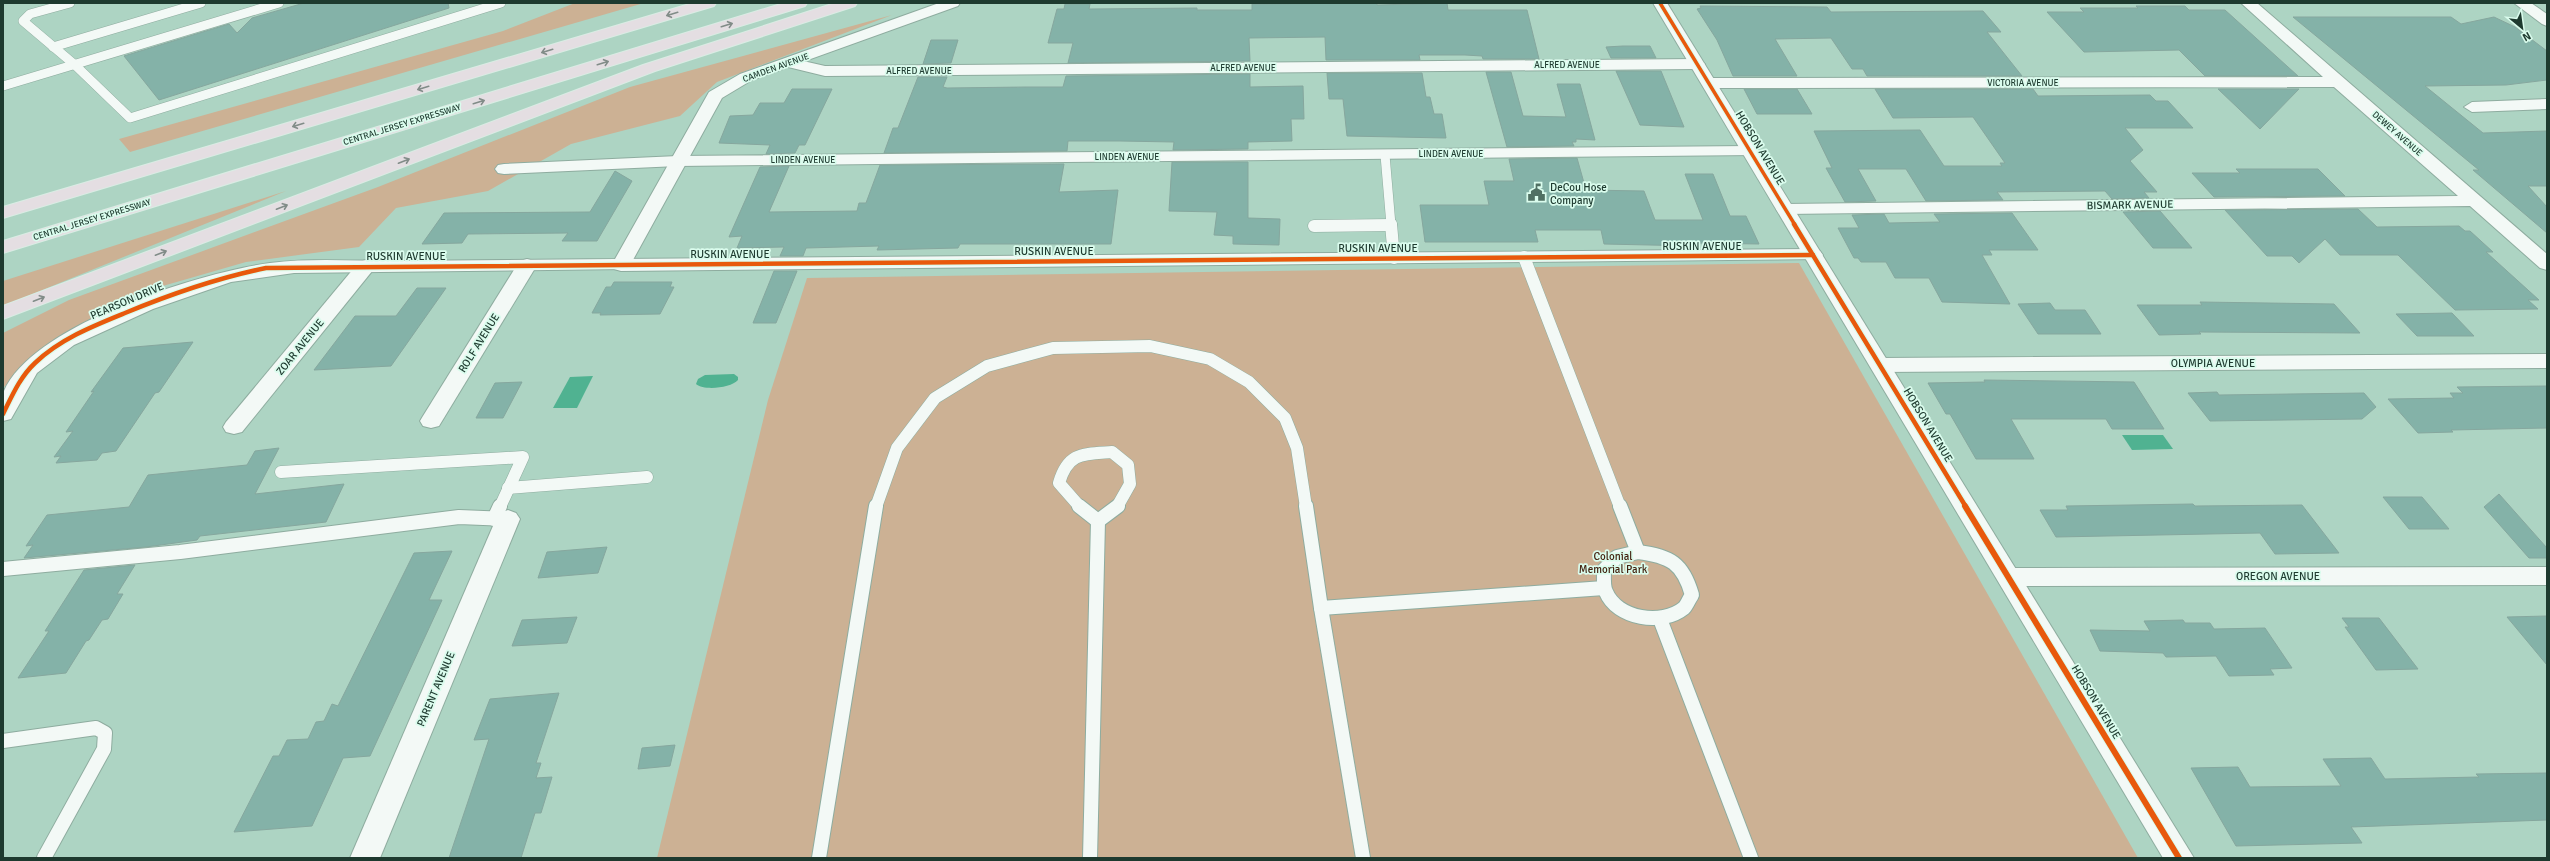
<svg xmlns="http://www.w3.org/2000/svg" width="2550" height="861" viewBox="0 0 2550 861" font-family="Signika,sans-serif">
  <style>
    .green { fill: #ccb194 }
    .water { fill: #50b291 }
    .building { fill: #84b2a8; stroke: #86a79e }
    .lines { fill: none; stroke-linecap: round; stroke-linejoin: round }
    .service-far2-casing { stroke: #8eac9f; stroke-width: 10 }
    .service-far1-casing { stroke: #8eac9f; stroke-width: 13 }
    .service-casing { stroke: #8eac9f; stroke-width: 16 }
    .minor-casing { stroke: #8eac9f; stroke-width: 2 }
    .tertiary-casing { stroke: #8eac9f; stroke-width: 2 }
    .motorway-casing { stroke: #daece4; stroke-width: 2 }
    .service-far2 { stroke: #f3f9f6; stroke-width: 9 }
    .service-far1 { stroke: #f3f9f6; stroke-width: 12 }
    .service { stroke: #f3f9f6; stroke-width: 14 }
    .minor { fill: #f3f9f6; fill-rule: evenodd }
    .tertiary { fill: #f3f9f6; fill-rule: evenodd }
    .motorway { fill: #e4dee2; fill-rule: evenodd }
    .cycleway-far2-casing { stroke: #dafced; stroke-width: 5.5 }
    .cycleway-far1-casing { stroke: #dafced; stroke-width: 7 }
    .cycleway-casing { stroke: #dafced; stroke-width: 8 }
    .cycleway-far2 { stroke: #e8590c; stroke-width: 3.5 }
    .cycleway-far1 { stroke: #e8590c; stroke-width: 4.5 }
    .cycleway { stroke: #e8590c; stroke-width: 6 }
    .oneway { stroke: #818c88 }
    .labels { text-anchor: middle; dominant-baseline: central; stroke-width: 3.5; stroke-linejoin: round; paint-order: stroke }
    .far-street-label { font-size: 9px; fill: #1e3a2f; stroke: #dafced }
    .street-label { font-size: 11px; fill: #1e3a2f; stroke: #dafced }
    .poi-label { font-size: 11px; fill: #1e3a2f; stroke: #dafced; text-anchor: start }
    .park-label { font-size: 11px; fill: #43210f; stroke: #dafced }
  </style>
  <rect width="100%" height="100%" fill="#add4c3"/>
  <g class="green">
    <polygon points="575,3 644,3 130,152 119,139 503,31"/>
    <polygon points="892,15 717,82 680,116 571,144 488,191 396,208 359,247 246,262 135,294 46,346 3,388 3,333 69,300 378,187 630,87"/>
    <polygon points="286,191 3,306 3,281"/>
    <polygon points="1799,263 2138,858 657,858 768,400 807,278"/>
  </g>
  <g class="water">
    <path d="M734 374 738 377V380C731 388 704 391 696 384L698 379 705 375Z"/>
    <polygon points="593,376 577,408 553,408 570,377"/>
    <polygon points="2122,435 2163,435 2173,449 2132,450"/>
  </g>
  <g class="building">
    <polygon points="304,3 448,3 449,8 159,100 124,56 229,24 237,33 252,18"/>
    <polygon points="1377,3 1377,5 1447,3 1448,10 1527,10 1539,59 1483,59 1482,56 1465,55 1419,55 1420,60 1326,60 1325,37 1249,38 1250,61 1068,63 1073,43 1048,43 1057,9 1064,9 1065,4 1090,4 1089,9 1197,8 1197,10 1252,10 1252,4"/>
    <polygon points="1700,6 1827,7 1831,12 1983,11 2001,32 1987,32 2022,76 1867,76 1863,69 1852,69 1831,38 1775,39 1797,76 1733,76 1717,40 1697,9 1701,8"/>
    <polygon points="2136,6 2185,6 2189,10 2225,10 2298,76 2205,76 2179,50 2084,52 2047,12 2084,12 2080,8 2138,8"/>
    <polygon points="2293,17 2451,17 2461,24 2494,17 2515,27 2547,51 2547,80 2506,85 2425,86 2483,133 2547,131 2547,186 2528,186 2547,207 2547,233 2473,170 2479,170"/>
    <polygon points="931,40 958,40 951,63 923,64"/>
    <polygon points="1623,46 1650,46 1656,58 1611,58 1606,47"/>
    <polygon points="1616,71 1661,71 1684,127 1640,125"/>
    <polygon points="1486,72 1511,72 1523,116 1566,117 1557,84 1580,84 1595,140 1576,139 1576,142 1572,142 1574,146 1507,147"/>
    <polygon points="1327,73 1422,73 1426,97 1430,97 1434,114 1442,114 1446,138 1347,136 1343,99 1329,99"/>
    <polygon points="1250,74 1250,87 1303,86 1304,119 1291,119 1292,141 1248,142 1248,149 1173,150 1174,142 1120,141 1068,141 1067,151 884,153 893,128 898,128 918,77 947,77 943,87 947,88 1026,87 1063,87 1066,76"/>
    <polygon points="792,89 832,89 805,145 799,145 795,153 766,154 770,145 719,143 730,116 753,115 760,103 784,103"/>
    <polygon points="1744,89 1797,89 1812,114 1757,114"/>
    <polygon points="1875,89 2033,89 2038,96 2150,95 2156,101 2168,101 2193,128 2125,128 2143,150 2130,161 2157,192 2144,192 2149,198 2112,199 2105,191 1997,192 2003,200 1926,201 1906,169 1858,169 1876,201 1845,202 1826,168 1832,168 1814,131 1920,130 1944,166 2002,166 2000,163 2005,163 1973,117 1893,118"/>
    <polygon points="2218,89 2299,89 2260,129"/>
    <polygon points="1577,158 1586,190 1644,191 1655,220 1703,220 1685,174 1713,174 1730,216 1746,216 1759,244 1695,243 1695,246 1604,244 1601,230 1535,230 1538,242 1425,242 1420,205 1489,205 1484,181 1514,181 1509,159"/>
    <polygon points="1172,162 1248,162 1248,218 1280,219 1279,245 1233,244 1233,236 1214,235 1217,212 1169,211"/>
    <polygon points="1064,164 1059,192 1118,190 1111,244 960,244 958,248 877,250 879,246 806,248 803,256 780,256 784,247 737,248 742,236 729,237 760,167 789,166 769,212 857,211 859,203 866,203 880,165"/>
    <polygon points="2236,169 2318,169 2345,196 2214,197 2192,173 2240,173"/>
    <polygon points="615,171 632,181 597,241 562,241 568,233 468,234 462,243 422,244 444,213 590,212"/>
    <polygon points="2358,209 2377,227 2459,226 2465,231 2470,231 2493,252 2486,252 2539,300 2528,300 2538,309 2455,310 2398,255 2340,255 2325,239 2299,263 2292,256 2267,256 2225,210"/>
    <polygon points="2160,211 2192,248 2153,248 2123,212"/>
    <polygon points="2012,213 2038,250 1989,250 1992,255 1982,255 2010,304 1942,302 1929,278 1895,278 1886,262 1861,262 1858,258 1854,258 1838,228 1859,228 1852,215 1884,214 1889,223 1940,222 1934,214"/>
    <polygon points="774,271 797,271 776,323 753,323"/>
    <polygon points="614,282 672,282 670,287 674,287 660,314 600,315 601,313 592,313 606,287 611,287"/>
    <polygon points="417,288 446,288 391,366 314,370 355,316 396,316"/>
    <polygon points="2200,302 2334,304 2360,333 2199,332 2201,334 2159,335 2137,305 2202,305"/>
    <polygon points="2050,303 2055,310 2085,310 2101,334 2038,334 2018,304"/>
    <polygon points="2452,313 2474,336 2417,336 2396,314"/>
    <polygon points="193,342 159,392 155,393 116,451 102,453 97,460 56,463 61,456 54,457 73,431 66,432 94,391 91,392 123,348"/>
    <polygon points="1984,380 2134,382 2164,429 2112,429 2106,419 2011,419 2034,459 1976,459 1950,414 1946,414 1928,383 1985,382"/>
    <polygon points="522,382 503,418 476,418 495,383"/>
    <polygon points="2547,386 2547,428 2451,430 2453,432 2418,433 2388,399 2454,398 2450,393 2463,393 2457,387"/>
    <polygon points="2217,392 2219,395 2364,393 2376,407 2362,419 2210,421 2188,393"/>
    <polygon points="279,448 255,494 344,484 326,522 200,536 197,540 146,547 24,558 33,545 26,546 47,515 129,507 148,475 247,465 255,451"/>
    <polygon points="2499,494 2547,548 2547,558 2529,558 2484,507"/>
    <polygon points="2383,497 2422,497 2449,529 2409,529"/>
    <polygon points="2193,504 2195,506 2302,505 2339,553 2275,554 2260,533 2056,537 2040,510 2068,510 2066,506"/>
    <polygon points="607,547 598,573 538,578 547,552"/>
    <polygon points="452,551 429,600 442,600 370,756 343,758 312,826 234,832 273,756 279,756 287,740 308,739 316,722 324,721 332,704 338,706 414,553"/>
    <polygon points="135,565 117,594 123,594 108,619 102,620 89,640 86,641 66,673 18,678 49,631 45,631 84,570"/>
    <polygon points="2547,616 2547,665 2507,617"/>
    <polygon points="577,617 567,643 512,646 522,620"/>
    <polygon points="2342,618 2379,618 2418,669 2376,670 2345,627 2349,627"/>
    <polygon points="2183,620 2185,623 2210,623 2214,629 2265,628 2292,668 2270,669 2274,675 2229,676 2216,656 2166,657 2163,653 2100,651 2090,630 2150,631 2144,621"/>
    <polygon points="559,693 536,763 541,763 536,778 552,777 541,813 535,813 521,858 449,858 489,739 474,740 490,699"/>
    <polygon points="675,745 670,766 638,769 642,748"/>
    <polygon points="2371,758 2385,779 2479,777 2476,774 2547,773 2547,820 2351,827 2362,843 2236,846 2191,768 2238,767 2250,787 2341,786 2323,759"/>
  </g>
  <g class="lines">
    <defs>
      <g id="service-far2">
        <polyline points="70,3 30,14 23,21 75,65 130,118 501,3"/>
        <polyline points="53,47 201,3"/>
        <polyline points="3,86 279,3"/>
        <polyline points="1385,155 1391,225"/>
      </g>
      <g id="service-far1">
        <polyline points="1391,224 1394,258"/>
        <polyline points="1314,226 1391,225"/>
        <polyline points="1524,257 1620,507"/>
        <polyline points="281,472 523,457 500,507"/>
        <polyline points="508,488 647,477"/>
        <polyline points="876,507 897,448 935,398 987,366 1053,348 1150,346 1210,359 1249,382 1285,418 1297,448 1306,507"/>
        <path d="M1080 507 1059 483C1068 452 1083 454 1112 452L1128 465 1130 484 1117 507"/>
      </g>
      <g id="service">
        <polyline points="1079,506 1098,521 1118,506"/>
        <polyline points="1306,506 1321,608 1604,588"/>
        <polyline points="1620,506 1638,552"/>
        <polyline points="494,519 500,506"/>
        <path d="M1638 552C1670 556 1683 563 1692 595 1689 599 1687 605 1684 608 1662 626 1617 619 1606 592 1603 586 1604 576 1604 570L1617 557Z"/>
        <polyline points="3,569 180,552 459,517 508,519"/>
        <polyline points="1321,608 1363,858"/>
        <polyline points="1660,619 1751,858"/>
        <polyline points="3,741 96,728 105,733 104,749 44,858"/>
        <polyline points="819,858 876,506"/>
        <polyline points="1090,858 1098,521"/>
      </g>
      <g id="minor">
        <polygon points="2241,3 2257,3 2547,254 2547,270 2540,268 2470,206 1785,214 1779,213 1776,209 1779,205 1785,204 2458,196 2334,87 1709,88 1701,83 1709,78 2323,77"/>
        <polygon points="2514,3 2531,3 2547,14 2547,26 2542,24"/>
        <polygon points="790,58 825,66 1697,59 1705,64 1697,69 825,76 784,66 782,63 784,60"/>
        <polygon points="2547,99 2547,109 2472,112 2464,107 2472,102"/>
        <polygon points="1750,146 1756,147 1759,151 1756,155 678,166 504,174 498,173 495,169 498,165 504,164 678,156"/>
        <polygon points="1813,249 1820,251 1823,255 1820,259 621,271 614,269 611,265 614,261 621,259"/>
        <polygon points="527,259 534,261 537,265 439,426 431,428 423,426 420,421 423,416 517,265 520,261"/>
        <polygon points="366,260 373,262 376,266 373,270 242,432 234,434 226,432 223,427 226,422 359,262"/>
        <polygon points="2547,354 2547,368 1880,372 1873,370 1870,365 1873,360 1880,358"/>
        <polygon points="508,510 516,513 520,519 380,858 350,858 496,519 500,513"/>
        <polygon points="2547,567 2547,585 2009,586 2000,584 1997,577 2000,570 2009,568"/>
      </g>
      <g id="tertiary">
        <path d="M939 3H960L958 6 752 80 722 98 628 269 294 273 231 282 153 309 74 345 37 373 11 419 3 421C3 412 1 399 4 391 33 324 202 272 270 263 310 258 352 261 393 261 467 260 541 260 615 259L709 92 740 74Z"/>
        <polygon points="1653,3 1667,3 2194,858 2163,858"/>
      </g>
      <g id="motorway">
        <polygon points="693,3 716,3 714,6 3,218 3,207"/>
        <polygon points="784,3 807,3 805,6 3,253 3,241"/>
        <polygon points="835,3 857,3 855,6 655,71 3,319 3,306 643,65"/>
      </g>
    </defs>
    <use href="#service-far2" class="service-far2-casing"/>
    <use href="#service-far1" class="service-far1-casing"/>
    <use href="#service" class="service-casing"/>
    <use href="#minor" class="minor-casing"/>
    <use href="#tertiary" class="tertiary-casing"/>
    <use href="#motorway" class="motorway-casing"/>
    <use href="#service-far2" class="service-far2"/>
    <use href="#service-far1" class="service-far1"/>
    <use href="#service" class="service"/>
    <use href="#minor" class="minor"/>
    <use href="#tertiary" class="tertiary"/>
    <use href="#motorway" class="motorway"/>
    <defs>
      <polyline id="cycleway-far2" points="1660,3 1795,225"/>
      <g id="cycleway-far1">
        <polyline points="1794,224 1966,507"/>
        <path d="M3 414C12 396 20 377 35 363 60 339 93 326 125 313 171 294 217 278 266 268L1813 255"/>
      </g>
      <polyline id="cycleway" points="1965,506 2179,858"/>
    </defs>
    <use href="#cycleway-far2" class="cycleway-far2-casing"/>
    <use href="#cycleway-far1" class="cycleway-far1-casing"/>
    <use href="#cycleway" class="cycleway-casing"/>
    <use href="#cycleway-far2" class="cycleway-far2"/>
    <use href="#cycleway-far1" class="cycleway-far1"/>
    <use href="#cycleway" class="cycleway"/>
  </g>
  <defs><path id="oneway-shaft" d="M-6 0H5M1.5-3L5.5 0L1.5 3" fill="none" stroke-width="1.6" stroke-linecap="round" stroke-linejoin="round"/></defs>
  <g class="oneway">
    <use href="#oneway-shaft" transform="translate(672 14) rotate(163)"/>
    <use href="#oneway-shaft" transform="translate(727 25) rotate(-17)"/>
    <use href="#oneway-shaft" transform="translate(547 51) rotate(163)"/>
    <use href="#oneway-shaft" transform="translate(603 63) rotate(-17)"/>
    <use href="#oneway-shaft" transform="translate(423 88) rotate(163)"/>
    <use href="#oneway-shaft" transform="translate(479 102) rotate(-17)"/>
    <use href="#oneway-shaft" transform="translate(298 125) rotate(163)"/>
    <use href="#oneway-shaft" transform="translate(404 161) rotate(-21)"/>
    <use href="#oneway-shaft" transform="translate(282 207) rotate(-21)"/>
    <use href="#oneway-shaft" transform="translate(161 253) rotate(-21)"/>
    <use href="#oneway-shaft" transform="translate(39 299) rotate(-21)"/>
  </g>
  <defs>
    <symbol id="civic-bare" viewBox="-9 -9 18 18"><path d="M-.6-6.5H3V-4.5H.6V-3L4-1V1h2V6H-6V1h2V-1L-.6-3ZM-1.2 2.5V6h2.4V2.5Z" fill="#507063" stroke="#dafced" stroke-width="2.5" paint-order="stroke"/></symbol>
  </defs>
  <g fill-rule="evenodd">
    <use href="#civic-bare" x="1524" y="180" width="25" height="25"/>
  </g>
  <g class="labels">
    <g class="far-street-label">
      <text x="1567" y="65">ALFRED AVENUE</text>
      <text transform="translate(776 68) rotate(-20)">CAMDEN AVENUE</text>
      <text x="1243" y="68">ALFRED AVENUE</text>
      <text x="919" y="71">ALFRED AVENUE</text>
      <text x="2023" y="83">VICTORIA AVENUE</text>
      <text transform="translate(402 125) rotate(-17)">CENTRAL JERSEY EXPRESSWAY</text>
      <text transform="translate(2397 134) rotate(41)">DEWEY AVENUE</text>
      <text x="1451" y="154">LINDEN AVENUE</text>
      <text x="1127" y="157">LINDEN AVENUE</text>
      <text x="803" y="160">LINDEN AVENUE</text>
      <text transform="translate(92 220) rotate(-17)">CENTRAL JERSEY EXPRESSWAY</text>
    </g>
    <g class="street-label">
      <text transform="translate(1760 148) rotate(59)">HOBSON AVENUE</text>
      <text transform="translate(2130 205) rotate(-1)">BISMARK AVENUE</text>
      <text x="1702" y="246">RUSKIN AVENUE</text>
      <text x="1378" y="248">RUSKIN AVENUE</text>
      <text x="1054" y="251">RUSKIN AVENUE</text>
      <text x="730" y="254">RUSKIN AVENUE</text>
      <text x="406" y="256">RUSKIN AVENUE</text>
      <text transform="translate(127 301) rotate(-23)">PEARSON DRIVE</text>
      <text transform="translate(479 343) rotate(-58)">ROLF AVENUE</text>
      <text transform="translate(300 347) rotate(-51)">ZOAR AVENUE</text>
      <text x="2213" y="363">OLYMPIA AVENUE</text>
      <text transform="translate(1928 425) rotate(59)">HOBSON AVENUE</text>
      <text x="2278" y="576">OREGON AVENUE</text>
      <text transform="translate(436 689) rotate(-67)">PARENT AVENUE</text>
      <text transform="translate(2096 702) rotate(59)">HOBSON AVENUE</text>
    </g>
    <g class="poi-label">
      <text x="1550" y="187">DeCou Hose<tspan x="1550" dy="13">Company</tspan></text>
    </g>
    <g class="park-label">
      <text x="1613" y="556">Colonial<tspan x="1613" dy="13">Memorial Park</tspan></text>
    </g>
  </g>
  <rect width="2550" height="861" fill="none" stroke="#1e3a2f" stroke-width="8"/>
  <g transform="translate(2522 28) rotate(151)" stroke="#dafced" stroke-width="3" paint-order="stroke">
  <path d="M0-3L7 15L0 10L-7 15Z" fill="#1e3a2f"/>
  <text y="-6" font-size="11" font-weight="bold" text-anchor="middle" fill="#1e3a2f">N</text>
  </g>
</svg>
